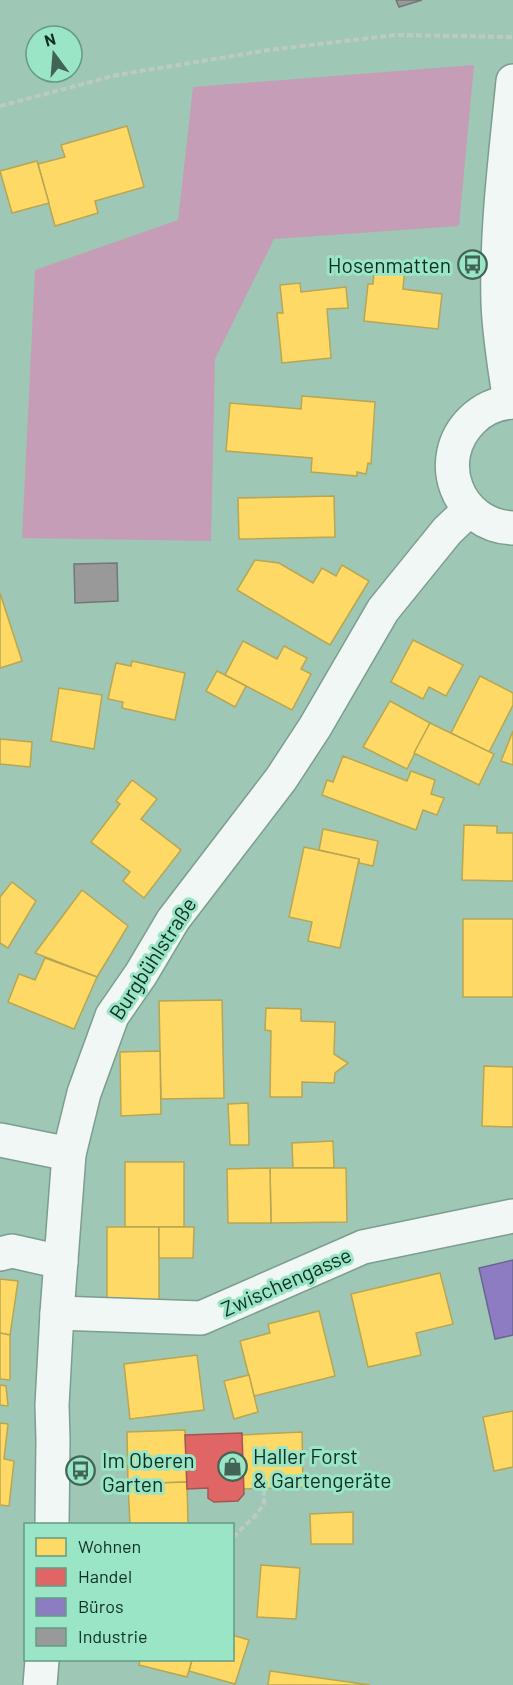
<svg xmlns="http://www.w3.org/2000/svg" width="513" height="1685" viewBox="0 0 513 1685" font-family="Barlow,sans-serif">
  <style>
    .green { fill: #c69db7 }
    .homes { fill: #ffd966; stroke: #b7a652; stroke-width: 1.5 }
    .shops { fill: #e06666; stroke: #a25652; stroke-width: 1.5 }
    .offices { fill: #8e7cc3; stroke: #686593; stroke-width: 1.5 }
    .industry { fill: #999; stroke: #707976; stroke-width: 1.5 }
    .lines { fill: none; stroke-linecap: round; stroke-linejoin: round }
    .minor-casing { stroke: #7c9d8f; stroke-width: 36 }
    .path { stroke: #bdcac4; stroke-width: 4; stroke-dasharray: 6 3; stroke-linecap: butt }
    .minor { stroke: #f0f7f4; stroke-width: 33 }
    .labels { text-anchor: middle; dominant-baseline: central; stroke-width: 6; stroke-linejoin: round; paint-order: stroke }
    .poi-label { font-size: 21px; fill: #102f23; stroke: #9ae5c5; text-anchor: start }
    .street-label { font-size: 21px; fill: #102f23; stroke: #9ae5c5 }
  </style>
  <rect width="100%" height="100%" fill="#9ec7b5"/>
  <polygon class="green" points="474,65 459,226 274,239 215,359 211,541 22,538 35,270 178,220 193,87"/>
  <g class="homes">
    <polygon points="127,126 144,187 95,201 98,213 55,226 38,164 65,157 61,145"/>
    <polygon points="37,161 49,203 12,213 0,171"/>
    <polygon points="375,263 405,266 403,289 442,294 438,329 364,321 368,284 373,284"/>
    <polygon points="300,283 301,292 346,287 348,308 327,309 331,358 282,363 277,313 283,313 280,285"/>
    <polygon points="302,396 375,402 371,464 368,463 366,474 357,472 357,476 311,472 312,458 226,451 230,403 301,409"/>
    <polygon points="334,496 335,537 239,539 238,498"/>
    <polygon points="255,560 279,563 313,583 322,568 336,576 342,565 369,581 330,645 237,590"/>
    <polygon points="0,593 22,661 0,668"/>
    <polygon points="413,640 463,665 446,696 429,687 423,699 391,682"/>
    <polygon points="243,641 277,659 284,646 307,658 301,669 311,674 292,710 225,675"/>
    <polygon points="132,661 185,673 175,720 122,708 123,702 108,699 116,663 131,666"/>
    <polygon points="217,671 246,686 235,707 206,691"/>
    <polygon points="480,676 513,693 513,705 489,752 451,733"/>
    <polygon points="59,688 102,695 94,749 51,741"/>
    <polygon points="390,701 430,723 407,769 363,747"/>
    <polygon points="430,723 494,754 479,785 414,753"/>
    <polygon points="513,731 513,765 501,761"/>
    <polygon points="0,739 32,742 30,767 0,764"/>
    <polygon points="343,756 407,781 411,771 435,780 431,794 444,798 437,815 423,810 416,830 322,795 327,780 333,782"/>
    <polygon points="132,780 157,799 141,819 181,850 144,898 123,881 130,872 91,842 120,804 116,801"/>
    <polygon points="464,825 497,826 497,833 513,833 513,881 462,880"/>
    <polygon points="323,829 378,841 373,866 359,863 359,859 319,850"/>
    <polygon points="304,847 359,859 340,948 308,941 312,922 289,917"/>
    <polygon points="12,882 36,901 8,948 0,943 0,897"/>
    <polygon points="82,890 128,926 97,977 35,953"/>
    <rect x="463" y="919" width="50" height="78"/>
    <polygon points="45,958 97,977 74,1029 8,1002 19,974 35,980"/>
    <polygon points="222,1000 224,1098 161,1099 159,1001"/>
    <polygon points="266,1008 301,1009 301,1021 335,1022 334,1054 348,1063 335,1073 334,1083 302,1082 302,1097 270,1097 271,1031 265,1030"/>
    <polygon points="160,1051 161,1114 121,1116 120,1052"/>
    <polygon points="484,1066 513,1067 513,1127 482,1126"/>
    <polygon points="248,1103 249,1145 230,1145 228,1104"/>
    <polygon points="333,1141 334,1168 293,1168 292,1143"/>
    <rect x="125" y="1162" width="59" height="65"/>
    <polygon points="270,1168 346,1168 347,1222 271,1223"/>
    <polygon points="270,1168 271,1223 228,1223 227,1169"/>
    <rect x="107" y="1227" width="52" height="74"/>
    <polygon points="159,1227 194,1227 193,1258 159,1258"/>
    <polygon points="440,1273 453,1324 416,1333 421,1355 368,1367 351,1294"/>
    <polygon points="0,1279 18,1281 10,1335 0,1333"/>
    <polygon points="319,1311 335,1376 254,1396 240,1341 270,1333 268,1324"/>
    <polygon points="0,1333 10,1335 10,1380 0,1379"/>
    <polygon points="197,1355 204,1410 130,1419 124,1364"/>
    <polygon points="249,1375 258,1412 234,1419 224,1381"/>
    <polygon points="0,1385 6,1386 8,1406 0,1405"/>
    <polygon points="513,1411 513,1467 494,1471 483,1417"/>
    <polygon points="0,1423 8,1424 4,1459 14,1461 9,1506 0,1505"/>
    <polygon points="185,1430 187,1482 128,1484 127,1432"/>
    <polygon points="302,1432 303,1487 243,1489 241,1435"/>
    <polygon points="187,1482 188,1524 130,1524 128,1484"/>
    <polygon points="353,1512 353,1544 311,1544 310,1514"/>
    <polygon points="261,1565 300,1568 296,1619 257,1617"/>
    <polygon points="232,1635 249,1640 235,1684 189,1671 192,1660 232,1660"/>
    <polygon points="140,1660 192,1660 187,1677 139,1665"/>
    <polygon points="270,1671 370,1685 268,1685"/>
  </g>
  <polygon class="shops" points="242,1433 244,1494 238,1501 214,1502 208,1498 208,1488 187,1489 185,1435"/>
  <polygon class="offices" points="513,1260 513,1335 495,1339 479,1268"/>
  <g class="industry">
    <polygon points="396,0 422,0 399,7"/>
    <polygon points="117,563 118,601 75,603 74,564"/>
  </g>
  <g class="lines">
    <defs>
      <g id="minor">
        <path d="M510 402C505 369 499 335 498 302 496 228 506 154 513 81"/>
        <path d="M513 402C497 403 483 409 472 420 432 459 457 526 513 528"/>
        <polyline points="0,1140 69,1154"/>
        <polyline points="0,1254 12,1251 61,1262"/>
        <polyline points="57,1313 201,1318 363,1247 513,1216"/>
        <polyline points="52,1524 53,1440 52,1405 57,1313 69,1154 84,1093 112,1016 141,974 173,920 281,779 315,727 383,610 447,531 469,510"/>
        <polyline points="40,1685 42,1660"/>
      </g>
    </defs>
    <use href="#minor" class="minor-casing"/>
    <g class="path">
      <polyline points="0,106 117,75 269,50 395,35 513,37"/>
      <polyline points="233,1537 256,1515 264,1504 264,1488"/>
    </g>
    <use href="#minor" class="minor"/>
  </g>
  <defs>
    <symbol id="bus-ring" viewBox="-11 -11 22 22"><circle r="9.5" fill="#9ae5c5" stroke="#426456" stroke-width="1.5"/><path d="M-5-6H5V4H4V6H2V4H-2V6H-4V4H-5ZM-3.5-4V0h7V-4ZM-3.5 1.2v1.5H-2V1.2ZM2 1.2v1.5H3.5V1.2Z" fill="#426456"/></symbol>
    <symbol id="shop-ring" viewBox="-11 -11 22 22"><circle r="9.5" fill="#9ae5c5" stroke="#426456" stroke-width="1.5"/><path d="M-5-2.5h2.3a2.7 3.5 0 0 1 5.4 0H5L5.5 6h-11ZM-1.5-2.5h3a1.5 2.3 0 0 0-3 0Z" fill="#426456"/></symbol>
  </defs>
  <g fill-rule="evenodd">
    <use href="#bus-ring" x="456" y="248" width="33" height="33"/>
    <use href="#shop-ring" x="216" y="1450" width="33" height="33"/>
    <use href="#bus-ring" x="64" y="1454" width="33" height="33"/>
  </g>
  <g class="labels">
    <g class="poi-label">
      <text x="451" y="264" text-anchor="end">Hosenmatten</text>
      <text x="253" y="1455">Haller Forst<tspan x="253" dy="24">&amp; Gartengeräte</tspan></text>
      <text x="102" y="1459">Im Oberen<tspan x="102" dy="24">Garten</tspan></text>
    </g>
    <g class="street-label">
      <text transform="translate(152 958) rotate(-57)">Burgbühlstraße</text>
      <text transform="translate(286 1281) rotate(-24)">Zwischengasse</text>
    </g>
  </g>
  <rect x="24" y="1523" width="210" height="138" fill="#9ae5c5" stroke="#639c84" stroke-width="1.5"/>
  <rect x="36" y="1538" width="30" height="18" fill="#ffd966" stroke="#639c84" stroke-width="1.5"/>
  <text x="78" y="1553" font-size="18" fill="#102f23">Wohnen</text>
  <rect x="36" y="1568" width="30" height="18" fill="#e06666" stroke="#639c84" stroke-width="1.5"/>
  <text x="78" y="1583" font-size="18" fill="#102f23">Handel</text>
  <rect x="36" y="1598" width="30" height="18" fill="#8e7cc3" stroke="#639c84" stroke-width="1.5"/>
  <text x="78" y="1613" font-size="18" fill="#102f23">Büros</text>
  <rect x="36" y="1628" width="30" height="18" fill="#999999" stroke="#639c84" stroke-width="1.5"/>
  <text x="78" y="1643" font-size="18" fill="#102f23">Industrie</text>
  <g transform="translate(54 54) rotate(344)"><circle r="28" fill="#9ae5c5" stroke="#639c84" stroke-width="1.5"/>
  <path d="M0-4.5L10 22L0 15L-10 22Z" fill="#426456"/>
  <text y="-9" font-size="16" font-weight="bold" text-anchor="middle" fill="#102f23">N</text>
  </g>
</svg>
